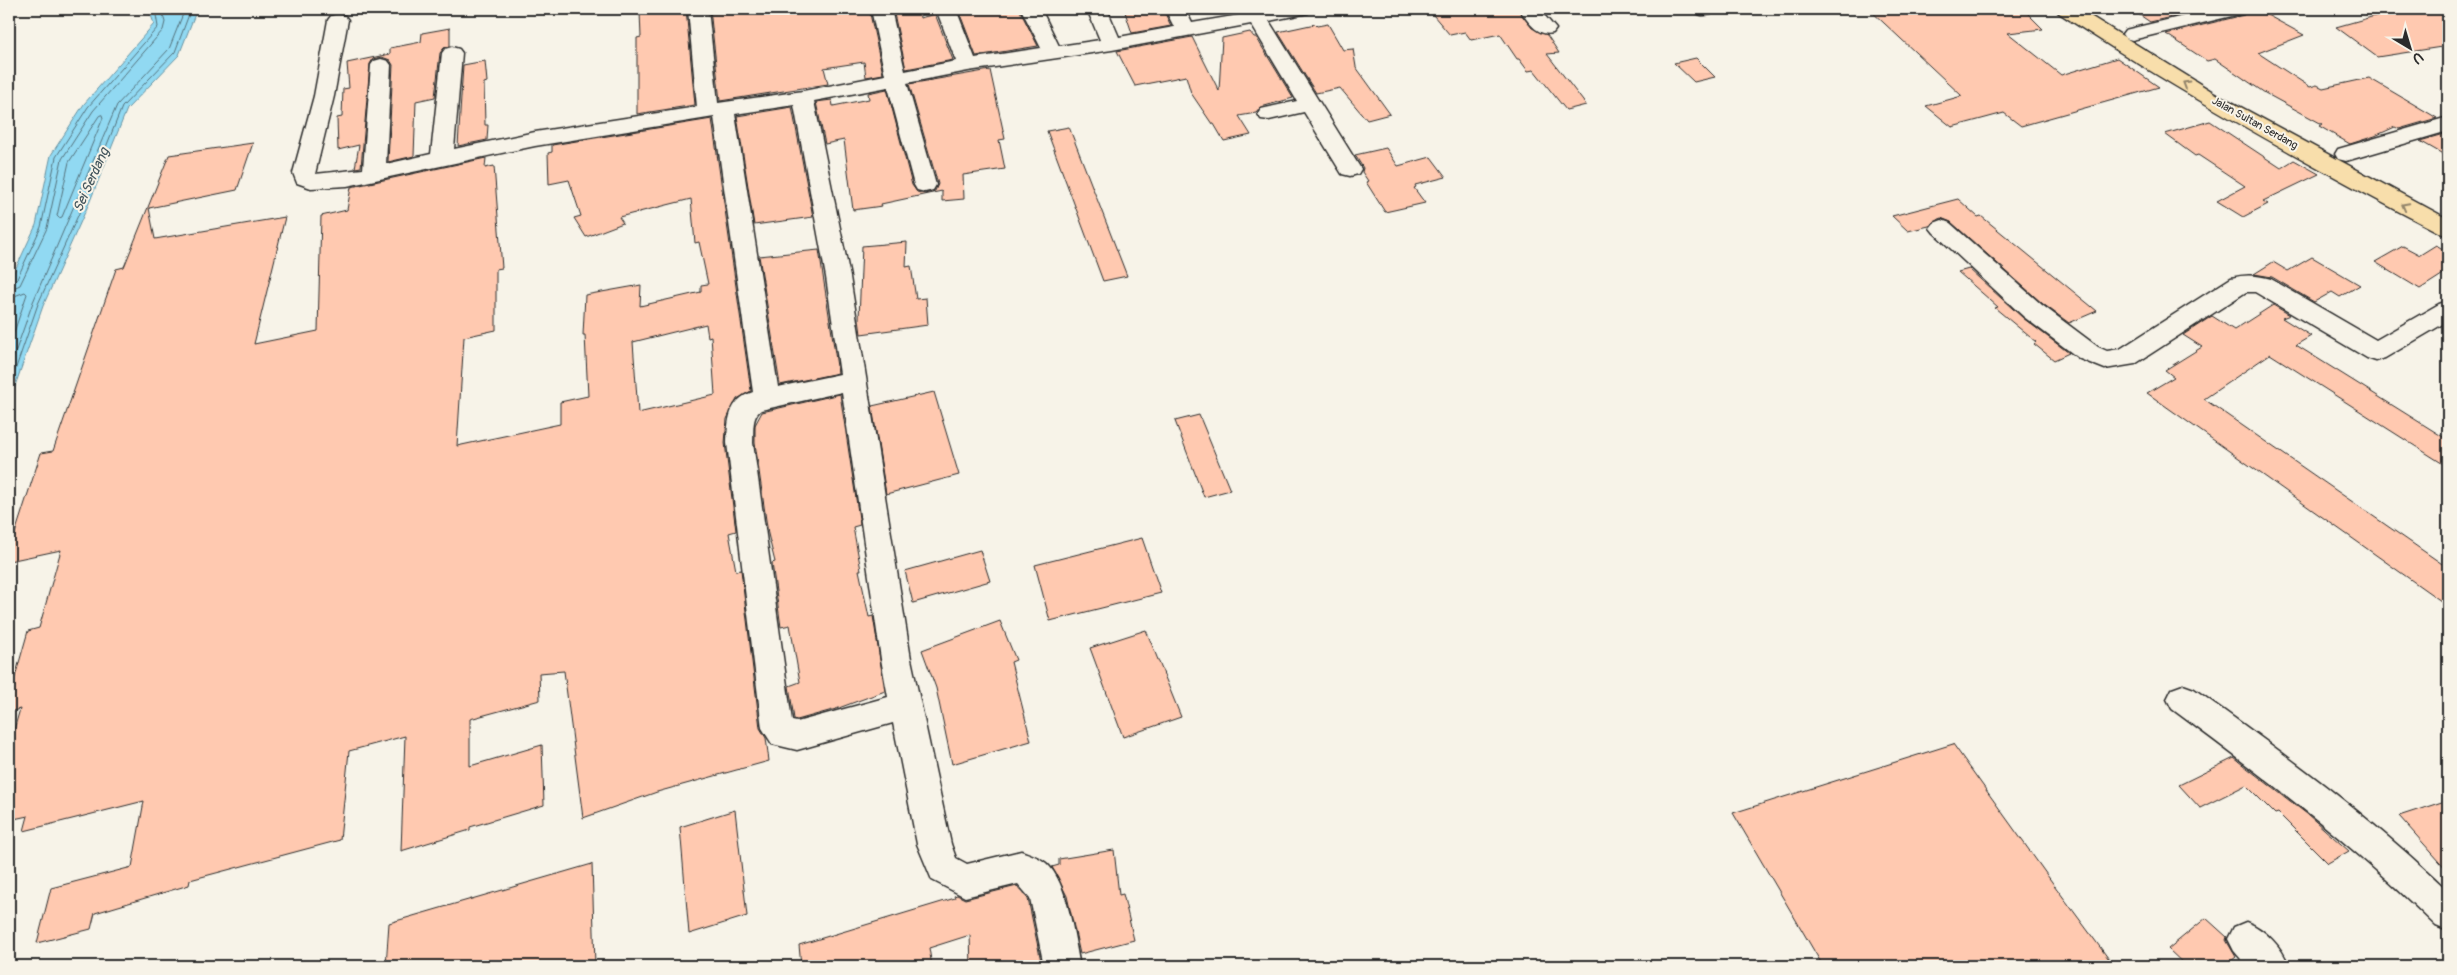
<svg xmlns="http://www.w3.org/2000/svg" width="2457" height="975" viewBox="0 0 2457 975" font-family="Pangolin,sans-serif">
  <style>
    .water { fill: #91d9f2; stroke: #6893a2 }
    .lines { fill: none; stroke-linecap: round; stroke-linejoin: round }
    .shore { stroke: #54717b; stroke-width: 1 }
    .building { fill: #ffc9b0; stroke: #2b2b2b; fill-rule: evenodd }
    .minor-casing { stroke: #2b2b2b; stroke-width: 3 }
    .highway-casing { stroke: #2b2b2b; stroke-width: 3 }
    .minor { fill: #f7f3e8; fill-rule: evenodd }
    .highway { fill: #f8deab; fill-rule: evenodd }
    .oneway { stroke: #92846b }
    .labels { text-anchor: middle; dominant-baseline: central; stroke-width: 4; stroke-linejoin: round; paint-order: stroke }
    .far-street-label { font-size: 11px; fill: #2b2b2b; stroke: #f7f3e8 }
    .water-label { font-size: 14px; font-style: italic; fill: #44565d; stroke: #f7f3e8 }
  </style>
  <rect width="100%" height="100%" fill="#f7f3e8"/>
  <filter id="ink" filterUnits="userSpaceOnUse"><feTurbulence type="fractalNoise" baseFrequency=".02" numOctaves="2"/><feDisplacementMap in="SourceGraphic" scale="10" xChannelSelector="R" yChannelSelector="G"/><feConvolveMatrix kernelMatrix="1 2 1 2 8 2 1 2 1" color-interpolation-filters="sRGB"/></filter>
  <g filter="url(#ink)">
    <polygon class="water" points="149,9 197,9 179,55 127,109 90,201 43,306 9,403 9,283 36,225 51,155 84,104 154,24"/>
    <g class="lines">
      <g class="shore">
        <polygon points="102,115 103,118 62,217 59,218 57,216 69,162 99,116"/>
        <polyline points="9,284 16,281 41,227 56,157 88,107 158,27 155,9"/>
        <polyline points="9,290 20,285 47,228 62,159 93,111 163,30 165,22 161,9"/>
        <polyline points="9,298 25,292 27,294 9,347"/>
        <polyline points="9,370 33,302 117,105 169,49 185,9"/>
        <polyline points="9,388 38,304 85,200 122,107 175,52 191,9"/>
      </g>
    </g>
    <g class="building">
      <polygon points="663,9 686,9 695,105 637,114 637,38 641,37 640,12"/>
      <polygon points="710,9 869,9 883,74 866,77 864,62 824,68 828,84 720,101"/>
      <polygon points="893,9 919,9 920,18 935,14 953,60 906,69"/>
      <polygon points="958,9 1019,9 1038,46 976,56"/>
      <polygon points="1124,9 1163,9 1171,26 1132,33"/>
      <polygon points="1428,9 1517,9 1532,28 1547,35 1559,53 1547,54 1586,105 1566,110 1534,70 1528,71 1519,59 1517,59 1500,34 1471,40 1465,32 1450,35"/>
      <polygon points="1869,9 2023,9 2043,29 2008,33 2061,75 2117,58 2159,87 2021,126 2004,113 1952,127 1926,106 1962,96"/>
      <polygon points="2131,9 2206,9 2150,22"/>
      <polygon points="2249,9 2256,9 2304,35 2258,53 2310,87 2317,85 2323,88 2369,78 2437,118 2399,129 2395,127 2375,136 2350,144 2319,126 2322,124 2265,93 2215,59 2207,61 2166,34 2244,15"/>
      <polygon points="2400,9 2448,9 2448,46 2377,57 2336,27"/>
      <polygon points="1315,24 1317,26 1328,24 1343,50 1353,49 1356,67 1390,114 1367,120 1340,88 1316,93 1278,32"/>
      <polygon points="450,28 450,46 444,48 440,53 435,97 416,101 414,156 388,162 393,65 390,60 382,57 373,59 370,64 361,167 355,168 359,145 338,150 337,118 342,117 343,89 349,88 347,63 390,54 390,48 421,42 422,33"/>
      <polygon points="1250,32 1254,37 1256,37 1293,98 1261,107 1256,113 1239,116 1251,135 1224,141 1214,124 1212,124 1191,93 1186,76 1135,86 1117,51 1192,37 1219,91 1222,38"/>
      <polygon points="1696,58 1715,77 1694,82 1674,63"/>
      <polygon points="485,61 487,82 484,83 485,125 488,125 487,140 458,146 463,65"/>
      <polygon points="990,70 1005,139 999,140 1005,169 963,175 964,199 942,201 942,191 881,204 882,206 853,210 844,140 825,144 816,102 832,100 833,106 869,99 868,93 887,89 912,185 917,192 925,194 935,191 938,184 909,84"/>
      <polygon points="792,107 813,217 754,225 737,116"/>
      <path d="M712 119 751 391 737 399 727 419 725 443 736 531 729 533 736 571 741 570 760 728 766 738 769 761 657 792 583 818 564 671 539 673 540 700 470 719V766L542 745 544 805 470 827V830L401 851 405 736 349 751 340 840 190 880 189 885 95 913 91 929 37 943 51 888 132 867 144 801 24 831 28 816 9 820V747L20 709 9 712V698L28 631 39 628 61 550 9 561V552L41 453 53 451 116 269 124 267 169 155 253 143 237 190 149 208 155 239 285 217 254 344 318 331 321 216 347 210 351 187 486 158 485 168 494 166 502 268 496 269V330L464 337 457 446 560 424V402L588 396 585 335H583L585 295 641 285 640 306 701 292V285L708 284 699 242 695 243 691 199 619 217 623 223 586 237 574 218 581 216 569 180 549 184 548 153 552 152V145ZM706 324 708 337 711 336 715 395 638 413 633 342Z"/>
      <polygon points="2210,121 2281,168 2294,160 2319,174 2263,201 2268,204 2243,217 2217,201 2245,186 2198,155 2195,156 2165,134"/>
      <polygon points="1069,127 1127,276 1103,281 1047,131"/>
      <polygon points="2448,133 2448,157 2420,141"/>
      <polygon points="1386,148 1398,166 1431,157 1446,177 1415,185 1416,187 1414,188 1425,203 1385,212 1366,182 1368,181 1362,172 1363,168 1355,155"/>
      <polygon points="1958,199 1978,217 1981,216 2097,311 2069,323 2043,304 1951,222 1941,218 1929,226 1908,231 1892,216"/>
      <polygon points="907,242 906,267 911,266 916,299 926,298 928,325 861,334 859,319 862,246"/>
      <polygon points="2436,245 2448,252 2448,271 2420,289 2375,262 2403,246 2420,255"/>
      <polygon points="819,250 838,373 780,385 759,256"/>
      <polygon points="2312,257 2360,285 2340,297 2332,292 2314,302 2272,277 2254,274 2273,262 2288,271"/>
      <polygon points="1969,269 2023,318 2069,353 2054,360 2034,344 2036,342 1995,308 1998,307 1958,272"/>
      <polygon points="2273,305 2290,315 2282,318 2311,336 2296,345 2448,440 2448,467 2270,354 2204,399 2448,568 2448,606 2147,393 2174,377 2165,370 2202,347 2183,335 2212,316 2234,330"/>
      <polygon points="934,392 959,475 886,494 872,406"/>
      <polygon points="840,394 860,525 853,527 861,570 859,570 869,617 873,616 885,691 836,709 797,720 794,719 789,686 800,682 790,625 781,627 772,563 775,562 768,534 755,443 755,425 762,412"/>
      <polygon points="1199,415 1230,490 1204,497 1175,421"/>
      <polygon points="1142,538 1161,593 1050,621 1035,565"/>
      <polygon points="980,550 990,581 913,603 905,571"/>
      <polygon points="1000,621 1016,660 1011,662 1031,741 952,764 936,688 922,650"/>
      <polygon points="1146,630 1181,717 1123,737 1090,648"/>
      <polygon points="1953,744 2057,889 2114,966 1823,966 1733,813"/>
      <polygon points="2234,758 2307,814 2349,851 2328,863 2278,813 2275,814 2246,785 2200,808 2179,785"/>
      <polygon points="2448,800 2448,871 2399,816"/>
      <polygon points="735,810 747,916 689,934 680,827"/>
      <polygon points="1114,850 1119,895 1123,894 1134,940 1080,954 1067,896 1052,867 1059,865 1059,859"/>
      <polygon points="592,864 595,966 386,966 389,923"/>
      <polygon points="1017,886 1028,899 1042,966 971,966 970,935 929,948 932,966 801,966 799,945 955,898 954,896 957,895 965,899"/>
      <polygon points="2206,918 2227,937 2226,940 2236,957 2225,966 2186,966 2168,949"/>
    </g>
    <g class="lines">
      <defs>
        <g id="minor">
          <path d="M688 9H708L718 103 803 91 885 75 871 9H891L905 71 956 61 936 9H956L975 58 1041 48 1021 9H1041L1059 46 1100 40 1087 9H1107L1119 37 1174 27 1165 9H1185L1192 23 1245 14 1242 9H1311L1308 13 1269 21 1361 169 1358 174 1350 176 1342 174 1304 112 1269 120 1261 119 1258 114 1261 109 1297 101 1251 24 1112 50 968 71 907 83 936 185 933 190 925 192 917 190 914 185 888 87 814 101 850 277 911 659 951 844 956 858 967 864 1021 851C1029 854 1039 857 1046 863 1068 882 1074 938 1080 966H1044L1030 898 1018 884 965 897 932 880 917 844 893 723 797 750 772 744 762 728 727 443C728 421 728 400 753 392L714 117 535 146 347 186 311 188 297 183 293 173 314 96 328 20 331 16 338 14 345 16 348 20 334 96 315 174 363 169 371 65 374 61 381 59 388 61 391 65 386 164 431 154 442 53 445 49 452 47 459 49 462 53 454 149 535 132 697 107ZM794 105 826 277 840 374 778 387 735 114ZM842 392 881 659 888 697 797 722 792 721 753 443C754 432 751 417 761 410Z"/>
          <path d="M1519 9H1539L1556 29 1553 33C1537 37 1528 21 1519 9Z"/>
          <path d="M1693 9H1713L1714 10 1711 14C1703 16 1698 16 1693 9Z"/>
          <polygon points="2213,9 2247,9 2244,13 2132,40 2125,38 2122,34 2125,30"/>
          <polygon points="2448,117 2448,131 2346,161 2338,159 2335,154 2338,149"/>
          <path d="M1942 220 1950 223 2042 305 2098 347 2107 351 2120 349 2231 278C2246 274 2256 275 2271 279L2376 340 2439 304 2448 301V321L2385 358 2376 361 2367 358 2255 292H2246L2135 364 2105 369 2080 359 2024 317 1934 233 1930 228 1934 223Z"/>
          <path d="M2183 685 2194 689C2282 752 2370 816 2448 891V931L2436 926C2354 845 2264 777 2172 709L2167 699 2172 689Z"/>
          <path d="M2246 922C2265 929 2282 947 2289 966H2247L2234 951 2228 939 2234 927Z"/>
        </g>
        <path id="highway" d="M2056 9H2079L2213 92 2448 219V236L2440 233C2310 165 2182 94 2059 13Z"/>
      </defs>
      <use href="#minor" class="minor-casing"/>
      <use href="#highway" class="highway-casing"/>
      <use href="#minor" class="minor"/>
      <use href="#highway" class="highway"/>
    </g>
    <defs><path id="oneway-chevron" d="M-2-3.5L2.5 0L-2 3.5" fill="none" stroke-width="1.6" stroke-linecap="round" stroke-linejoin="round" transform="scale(1.25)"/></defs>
    <g class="oneway">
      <use href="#oneway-chevron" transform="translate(2186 84) rotate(-149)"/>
      <use href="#oneway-chevron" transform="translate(2405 206) rotate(-152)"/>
    </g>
  </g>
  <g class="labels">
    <g class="far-street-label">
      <text transform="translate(2255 123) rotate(29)">Jalan Sultan Serdang</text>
    </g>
    <g class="water-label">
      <text transform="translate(91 180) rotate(-66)">Sei Serdang</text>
    </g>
  </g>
  <rect width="2457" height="975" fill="none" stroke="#f7f3e8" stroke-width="30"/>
  <rect x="15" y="15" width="2427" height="945" fill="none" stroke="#2b2b2b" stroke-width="2" filter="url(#ink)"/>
  <g transform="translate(2410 48) rotate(142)" stroke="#f7f3e8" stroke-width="4" paint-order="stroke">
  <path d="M0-4L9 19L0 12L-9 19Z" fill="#2b2b2b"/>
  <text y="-8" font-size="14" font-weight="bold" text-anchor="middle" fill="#2b2b2b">U</text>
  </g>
</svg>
